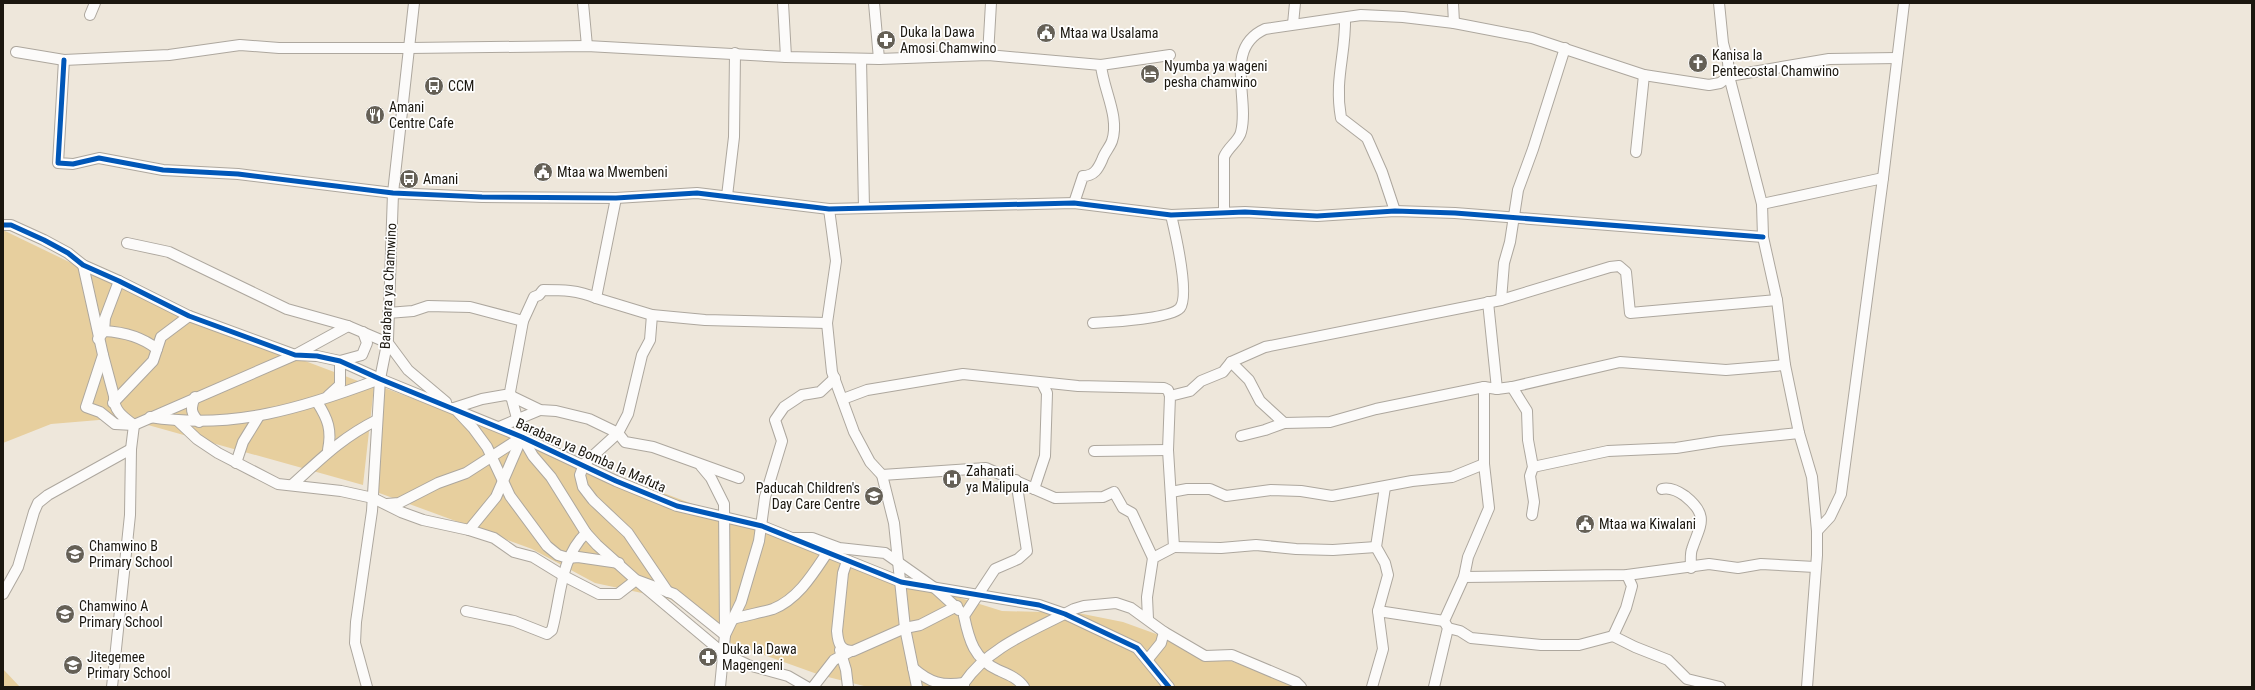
<svg xmlns="http://www.w3.org/2000/svg" width="2255" height="690" viewBox="0 0 2255 690" font-family="'Roboto Condensed',sans-serif">
  <style>
    .grass { fill: #e7cf9e }
    .lines { fill: none; stroke-linecap: round; stroke-linejoin: round }
    .minor-casing { stroke: #ada79e; stroke-width: 12 }
    .minor { stroke: #fcfbfa; stroke-width: 10 }
    .cycleway-casing { stroke: #fff; stroke-width: 8 }
    .cycleway { stroke: #0057b8; stroke-width: 5 }
    .labels { text-anchor: middle; dominant-baseline: central; stroke-width: 3.5; stroke-linejoin: round; paint-order: stroke }
    .poi-label { font-size: 14px; fill: #1b170f; stroke: #fff; text-anchor: start }
    .street-label { font-size: 14px; fill: #1b170f; stroke: #fff }
  </style>
  <rect width="100%" height="100%" fill="#eee7db"/>
  <g class="grass">
    <polygon points="3,230 90,272 210,325 374,387 363,485 123,418 51,424 3,443"/>
    <polygon points="382,387 735,520 890,576 1002,611 1078,613 1123,622 1302,687 868,687 820,675 731,643 670,599 595,583 532,549 371,490"/>
    <polygon points="3,669 20,687 3,687"/>
  </g>
  <g class="lines">
    <defs>
      <g id="minor">
        <polyline points="583,3 587,46"/>
        <polyline points="783,3 786,57"/>
        <polyline points="874,3 879,59"/>
        <polyline points="1453,3 1454,23"/>
        <polyline points="1719,3 1723,43 1728,62 1729,76 1762,204 1763,237 1777,300 1785,365 1799,433 1812,477 1817,531 1817,555 1807,687"/>
        <polyline points="90,15 95,3"/>
        <path d="M1345 18C1346 54 1334 79 1341 118L1367 138 1382 172 1395 211"/>
        <polyline points="1293,24 1295,3"/>
        <polyline points="16,52 64,60 169,55 240,45 279,48 410,48 587,46 786,57 879,59 988,55 1101,65 1170,55"/>
        <polyline points="988,55 991,3"/>
        <polyline points="861,59 864,208"/>
        <polyline points="64,60 58,163 73,164 99,158 163,170 238,174 393,193 482,197 616,198 697,193 829,209 1074,203 1171,215 1245,212 1317,216 1395,211 1455,213 1763,237"/>
        <polyline points="1636,152 1644,75"/>
        <polyline points="727,196 734,137 735,53"/>
        <path d="M616 198 596 298C578 290 562 290 543 290L539 295 534 297 523 321 510 392 522 437 533 456 551 477 586 533 597 545 636 580 674 594 725 635"/>
        <path d="M1074 203 1083 176C1094 176 1098 169 1102 160 1104 153 1110 147 1112 141 1120 117 1103 89 1101 65"/>
        <polyline points="1762,204 1883,178"/>
        <polyline points="829,209 836,261 827,323 832,372 854,432 870,462 882,475 894,523 905,628 917,687"/>
        <path d="M1224 212V157C1228 147 1239 141 1241 132 1250 98 1223 48 1265 29L1361 15 1403 17 1454 23 1532 38 1644 75 1709 85 1720 83 1729 76 1829 59 1897 58"/>
        <polyline points="3,225 11,225 44,240 68,253 83,265 119,281 189,316 295,355 317,356 340,361 380,379 522,437 616,481 677,506 762,526 901,582 1039,605 1065,614 1137,648 1169,687"/>
        <polyline points="127,243 169,252 287,309 348,326 388,343 408,370 446,402"/>
        <polyline points="83,265 103,355 86,407 100,412 115,424 134,425 295,355 348,326"/>
        <polyline points="596,298 652,315 705,320 827,323"/>
        <polyline points="1501,300 1504,263 1510,242 1518,190 1533,149 1565,48"/>
        <polyline points="1488,302 1497,389"/>
        <polyline points="388,313 413,311 428,306 470,307 523,321"/>
        <polyline points="652,315 650,340 642,355 628,414 618,433 584,464 580,475 583,487 593,500 628,533 668,592"/>
        <path d="M1093 323C1109 322 1170 319 1180 308 1190 295 1175 232 1171 215"/>
        <path d="M104 331C123 332 142 337 157 349"/>
        <polyline points="98,339 104,331 105,318 119,281"/>
        <path d="M103 355 114 396C113 410 123 417 134 425"/>
        <polyline points="1231,362 1249,380 1260,401 1284,423 1330,422 1376,409 1484,387 1497,389 1512,387 1620,362 1726,370 1785,365"/>
        <polyline points="1512,387 1527,411 1528,440 1533,467 1530,476 1534,502 1532,515"/>
        <polyline points="328,396 340,385 340,361 362,355 367,343 363,332"/>
        <path d="M195 397C190 409 191 413 199 422"/>
        <polyline points="843,399 867,390 963,374 1078,386 1164,388 1168,390 1170,396"/>
        <path d="M317 402C328 419 332 430 328 450"/>
        <polyline points="113,403 153,361 161,337 189,316"/>
        <polyline points="454,408 482,399 505,395 511,396 540,410 556,411 589,419 618,433 625,442 653,447 739,478"/>
        <polyline points="458,412 473,428 487,447 510,496 547,546 558,555 568,558 578,557 619,563"/>
        <path d="M150 417C233 430 303 408 380 379"/>
        <polyline points="178,421 197,439 218,453 278,484 341,491 373,498 401,512 423,520 469,530 494,538 514,552 533,557 564,576 599,594 618,594 636,580 723,653 748,665 788,676 807,687"/>
        <polyline points="499,427 540,410"/>
        <polyline points="1241,436 1265,430 1284,423"/>
        <polyline points="1094,451 1168,450"/>
        <polyline points="236,463 243,442 259,416"/>
        <polyline points="701,466 711,478 724,504 725,635 720,687"/>
        <polyline points="1533,467 1608,451 1676,448 1720,441 1799,433"/>
        <polyline points="882,475 986,468 1055,498 1103,497 1114,492 1123,508 1132,513 1153,558"/>
        <path d="M1016 480 1027 551 1018 559 995 569 964 616C969 640 974 659 998 670 1007 674 1018 678 1024 687"/>
        <path d="M292 485C321 459 341 438 377 420"/>
        <polyline points="1034,489 1045,456 1047,393 1042,383"/>
        <path d="M1662 489C1670 487 1678 491 1685 496 1710 516 1700 525 1692 549 1690 554 1691 562 1691 568"/>
        <polyline points="1171,492 1187,489 1210,489 1226,496 1271,490 1301,491 1332,496 1412,481 1452,477 1484,464"/>
        <polyline points="387,504 399,503 438,483 466,473 522,437"/>
        <polyline points="469,530 496,497 522,437"/>
        <polyline points="1817,531 1830,517 1841,494 1883,178 1904,3"/>
        <polyline points="795,538 812,538 839,548 885,553 936,589 959,610"/>
        <polyline points="1174,547 1221,548 1256,545 1296,549 1333,550 1376,547"/>
        <path d="M847 561 843 573 837 631C838 643 840 651 853 651L905 628 920 625 957 606"/>
        <polyline points="1464,577 1627,575 1709,564 1738,568 1761,564 1815,567"/>
        <polyline points="3,594 18,567 34,512 38,503 48,495 131,449"/>
        <path d="M466 611 514 621 547 634 552 630C561 597 560 558 586 533"/>
        <polyline points="1378,611 1444,621"/>
        <path d="M733 619C746 615 760 613 773 609 798 599 813 574 827 553"/>
        <polyline points="1148,619 1147,597 1153,558 1174,547 1168,450 1170,396 1190,391 1201,381 1223,372 1231,362 1265,347 1501,300 1610,267 1619,266 1626,272 1630,313 1777,300"/>
        <polyline points="1448,628 1460,631 1471,638 1541,645 1579,645 1613,636 1635,647 1668,660 1687,679 1720,687"/>
        <polyline points="725,635 741,602 759,541 765,497 782,441 775,420 784,407 802,395 820,392 835,378"/>
        <polyline points="1613,636 1626,608 1632,586 1627,575"/>
        <polyline points="840,650 846,670 848,687"/>
        <polyline points="1148,659 1161,643 1164,632"/>
        <path d="M913 668C930 683 942 686 964 683"/>
        <polyline points="112,687 130,515 131,449 134,425"/>
        <polyline points="367,687 355,643 356,622 372,511 380,379 388,339 393,193 414,3"/>
        <polyline points="813,687 834,660 851,651"/>
        <path d="M964 687V683C989 646 1035 630 1074 609L1084 606 1116 603 1131 608 1164 632 1205 656 1232 655 1296 682 1301 687"/>
        <polyline points="1372,687 1383,649 1378,611 1388,575 1385,563 1376,547 1385,487"/>
        <polyline points="1434,687 1448,628 1444,621 1464,577 1468,557 1489,508 1484,464 1484,387"/>
      </g>
    </defs>
    <use href="#minor" class="minor-casing"/>
    <use href="#minor" class="minor"/>
    <defs>
      <g id="cycleway">
        <polyline points="64,60 58,163 73,164 99,158 163,170 238,174 393,193 482,197 616,198 697,193 829,209 1074,203 1171,215 1245,212 1317,216 1395,211 1455,213 1763,237"/>
        <polyline points="3,225 11,225 44,240 68,253 83,265 119,281 189,316 295,355 317,356 340,361 380,379 522,437 616,481 677,506 762,526 901,582 1039,605 1065,614 1137,648 1169,687"/>
      </g>
    </defs>
    <use href="#cycleway" class="cycleway-casing"/>
    <use href="#cycleway" class="cycleway"/>
  </g>
  <defs>
    <symbol id="civic-disc" viewBox="-11 -11 22 22"><circle r="9.5" fill="#656056" stroke="#fff"/><path d="M-.6-6.5H3V-4.5H.6V-3L4-1V1h2V6H-6V1h2V-1L-.6-3ZM-1.2 2.5V6h2.4V2.5Z" fill="#fff"/></symbol>
    <symbol id="pharmacy-disc" viewBox="-11 -11 22 22"><circle r="9.5" fill="#656056" stroke="#fff"/><path d="M-2-6h4v4h4v4h-4v4h-4v-4h-4v-4h4Z" fill="#fff"/></symbol>
    <symbol id="church-disc" viewBox="-11 -11 22 22"><circle r="9.5" fill="#656056" stroke="#fff"/><path d="M-1.2-6h2.4v3.5h3.3v2.4h-3.3V6h-2.4V-.1h-3.3v-2.4h3.3Z" fill="#fff"/></symbol>
    <symbol id="hotel-disc" viewBox="-11 -11 22 22"><circle r="9.5" fill="#656056" stroke="#fff"/><path d="M-6-4.5h1.5V1H6V5H4.5V3h-9V5H-6ZM-4 0a1.8 1.8 0 1 1 3.6 0ZM.5 0V-2.5h3Q6-2.5 6 0Z" fill="#fff"/></symbol>
    <symbol id="bus-disc" viewBox="-11 -11 22 22"><circle r="9.5" fill="#656056" stroke="#fff"/><path d="M-5-6H5V4H4V6H2V4H-2V6H-4V4H-5ZM-3.5-4V0h7V-4ZM-3.5 1.2v1.5H-2V1.2ZM2 1.2v1.5H3.5V1.2Z" fill="#fff"/></symbol>
    <symbol id="restaurant-disc" viewBox="-11 -11 22 22"><circle r="9.5" fill="#656056" stroke="#fff"/><path d="M-5-6h1v4h1v-4h1v4h1v-4h1v5L-1.5 .5V6h-2V.5L-5-1ZM5-6V6H3V1.5H1.5Q1.5-4 5-6Z" fill="#fff"/></symbol>
    <symbol id="hospital-disc" viewBox="-11 -11 22 22"><circle r="9.5" fill="#656056" stroke="#fff"/><path d="M-5-5h3v3.5h4V-5h3V5h-3V1.5h-4V5h-3Z" fill="#fff"/></symbol>
    <symbol id="school-disc" viewBox="-11 -11 22 22"><circle r="9.5" fill="#656056" stroke="#fff"/><path d="M0-5L7-2L0 1L-7-2ZM-4 1L0 2.5L4 1V4Q0 6-4 4Z" fill="#fff"/></symbol>
  </defs>
  <g fill-rule="evenodd">
    <use href="#civic-disc" x="1035" y="22" width="22" height="22"/>
    <use href="#pharmacy-disc" x="875" y="29" width="22" height="22"/>
    <use href="#church-disc" x="1687" y="52" width="22" height="22"/>
    <use href="#hotel-disc" x="1139" y="63" width="22" height="22"/>
    <use href="#bus-disc" x="423" y="75" width="22" height="22"/>
    <use href="#restaurant-disc" x="364" y="104" width="22" height="22"/>
    <use href="#civic-disc" x="532" y="161" width="22" height="22"/>
    <use href="#bus-disc" x="398" y="168" width="22" height="22"/>
    <use href="#hospital-disc" x="941" y="468" width="22" height="22"/>
    <use href="#school-disc" x="863" y="485" width="22" height="22"/>
    <use href="#civic-disc" x="1574" y="513" width="22" height="22"/>
    <use href="#school-disc" x="64" y="543" width="22" height="22"/>
    <use href="#school-disc" x="54" y="603" width="22" height="22"/>
    <use href="#pharmacy-disc" x="697" y="646" width="22" height="22"/>
    <use href="#school-disc" x="62" y="654" width="22" height="22"/>
  </g>
  <g class="labels">
    <g class="poi-label">
      <text x="900" y="32">Duka la Dawa<tspan x="900" dy="16">Amosi Chamwino</tspan></text>
      <text x="1060" y="33">Mtaa wa Usalama</text>
      <text x="1712" y="55">Kanisa la<tspan x="1712" dy="16">Pentecostal Chamwino</tspan></text>
      <text x="1164" y="66">Nyumba ya wageni<tspan x="1164" dy="16">pesha chamwino</tspan></text>
      <text x="448" y="86">CCM</text>
      <text x="389" y="107">Amani<tspan x="389" dy="16">Centre Cafe</tspan></text>
      <text x="557" y="172">Mtaa wa Mwembeni</text>
      <text x="423" y="179">Amani</text>
      <text x="966" y="471">Zahanati<tspan x="966" dy="16">ya Malipula</tspan></text>
      <text x="860" y="488" text-anchor="end">Paducah Children's<tspan x="860" dy="16">Day Care Centre</tspan></text>
      <text x="1599" y="524">Mtaa wa Kiwalani</text>
      <text x="89" y="546">Chamwino B<tspan x="89" dy="16">Primary School</tspan></text>
      <text x="79" y="606">Chamwino A<tspan x="79" dy="16">Primary School</tspan></text>
      <text x="722" y="649">Duka la Dawa<tspan x="722" dy="16">Magengeni</tspan></text>
      <text x="87" y="657">Jitegemee<tspan x="87" dy="16">Primary School</tspan></text>
    </g>
    <g class="street-label">
      <text transform="translate(388 286) rotate(-87)">Barabara ya Chamwino</text>
      <text transform="translate(591 455) rotate(24)">Barabara ya Bomba la Mafuta</text>
    </g>
  </g>
  <rect width="2255" height="690" fill="none" stroke="#1b170f" stroke-width="8"/>
</svg>
